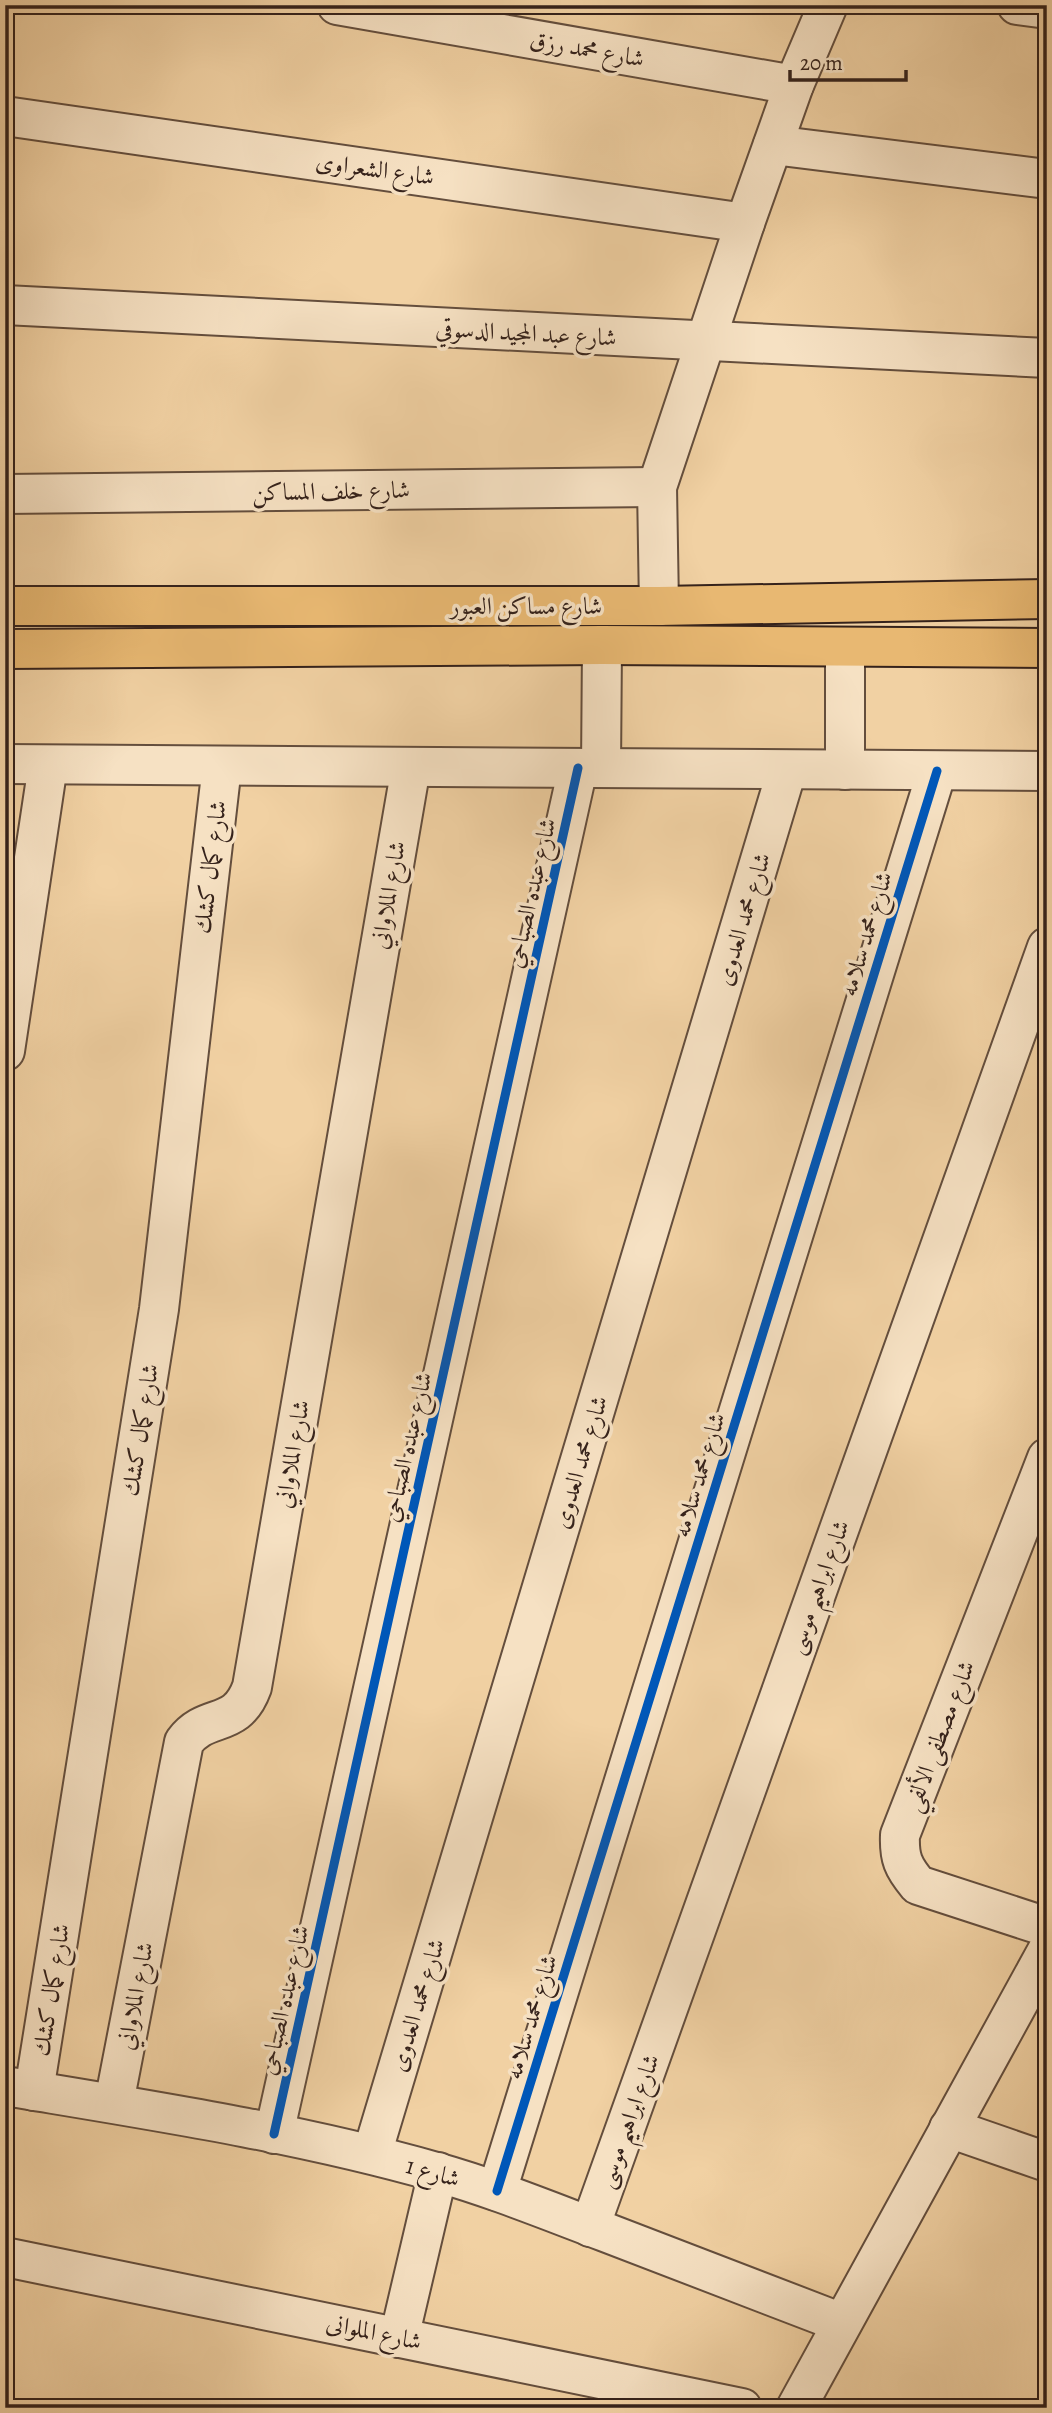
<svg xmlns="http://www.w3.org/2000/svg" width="1052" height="2413" viewBox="0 0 1052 2413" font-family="Alegreya,Amiri,serif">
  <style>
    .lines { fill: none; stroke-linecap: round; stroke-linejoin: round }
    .minor-casing { stroke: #644e3d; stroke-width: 42 }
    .primary-casing { stroke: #35221b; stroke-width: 42 }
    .minor { stroke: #f6e1c3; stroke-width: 38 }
    .primary { stroke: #e8b872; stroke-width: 38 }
    .cycleway-casing { stroke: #f6e1c3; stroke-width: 13 }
    .cycleway { stroke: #0057b8; stroke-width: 9 }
    .labels { text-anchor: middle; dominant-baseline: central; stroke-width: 7; stroke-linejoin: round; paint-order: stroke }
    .street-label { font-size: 24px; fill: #35221b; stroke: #f6e1c3 }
  </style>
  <rect width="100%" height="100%" fill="#f1d1a3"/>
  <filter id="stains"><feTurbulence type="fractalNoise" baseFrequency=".00286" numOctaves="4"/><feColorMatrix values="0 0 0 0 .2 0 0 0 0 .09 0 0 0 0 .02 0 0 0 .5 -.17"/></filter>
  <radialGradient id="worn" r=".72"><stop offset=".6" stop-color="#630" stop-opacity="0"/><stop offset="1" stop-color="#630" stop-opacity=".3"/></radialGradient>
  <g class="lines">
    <defs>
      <g id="minor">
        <polyline points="337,5 794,85"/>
        <polyline points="1017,5 1047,9"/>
        <polyline points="5,116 745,223"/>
        <polyline points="773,145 1047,179"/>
        <polyline points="5,305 1047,358"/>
        <polyline points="5,494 657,487"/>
        <polyline points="659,606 657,487 745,223 794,85 828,5"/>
        <polyline points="5,764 1047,771"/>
        <polyline points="601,768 602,645"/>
        <polyline points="845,770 845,648"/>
        <polyline points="5,1051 48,765"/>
        <path d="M1047 1458 900 1835C899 1858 903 1867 918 1885L1047 1927"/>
        <path d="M5 2086C149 2110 295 2132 436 2172 493 2188 549 2211 605 2232 684 2263 763 2293 842 2323"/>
        <polyline points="34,2091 159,1309 222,766"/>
        <path d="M114 2103 184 1742C207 1711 236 1731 252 1687L411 767"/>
        <polyline points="949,2128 1047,2162"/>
        <polyline points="274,2134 578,768"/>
        <polyline points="372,2154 787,770"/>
        <polyline points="497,2191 937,771"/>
        <polyline points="590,2227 1047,947"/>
        <polyline points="5,2257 742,2408"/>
        <polyline points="399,2338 438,2172"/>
        <polyline points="796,2408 1047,1951"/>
      </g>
      <g id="primary">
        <polyline points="5,606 659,606 1047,599"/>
        <polyline points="5,649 602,645 1047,648"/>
      </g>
    </defs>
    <use href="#minor" class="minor-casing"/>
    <use href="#primary" class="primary-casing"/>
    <use href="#minor" class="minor"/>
    <use href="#primary" class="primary"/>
    <defs>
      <g id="cycleway">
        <polyline points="274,2134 578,768"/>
        <polyline points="497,2191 937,771"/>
      </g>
    </defs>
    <use href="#cycleway" class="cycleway-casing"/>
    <use href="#cycleway" class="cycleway"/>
  </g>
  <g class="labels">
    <g class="street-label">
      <text transform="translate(587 49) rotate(10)">شارع محمد رزق</text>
      <text transform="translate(375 169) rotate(8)">شارع الشعراوى</text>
      <text transform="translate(526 333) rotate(3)">شارع عبد المجيد الدسوقي</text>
      <text transform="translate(331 491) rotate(-1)">شارع خلف المساكن</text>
      <text x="526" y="606">شارع مساكن العبور</text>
      <text transform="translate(210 867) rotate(-83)">شارع كمال كشك</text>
      <text transform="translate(531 893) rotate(-77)">شارع عبده الصباحي</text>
      <text transform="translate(388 895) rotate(-80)">شارع الملاواني</text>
      <text transform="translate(743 919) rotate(-73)">شارع محمد العدوى</text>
      <text transform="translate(866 934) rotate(-73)">شارع محمد سلامه</text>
      <text transform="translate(140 1430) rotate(-81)">شارع كمال كشك</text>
      <text transform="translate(407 1447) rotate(-77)">شارع عبده الصباحي</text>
      <text transform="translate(292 1454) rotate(-80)">شارع الملاواني</text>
      <text transform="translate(580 1462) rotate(-73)">شارع محمد العدوى</text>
      <text transform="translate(699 1475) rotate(-73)">شارع محمد سلامه</text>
      <text transform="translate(818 1587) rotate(-70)">شارع ابراهيم موسى</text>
      <text transform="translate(939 1736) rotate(-69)">شارع مصطفى الألفي</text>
      <text transform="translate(51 1990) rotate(-81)">شارع كمال كشك</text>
      <text transform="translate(135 1996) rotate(-79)">شارع الملاواني</text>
      <text transform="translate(284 2000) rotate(-77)">شارع عبده الصباحي</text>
      <text transform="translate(417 2005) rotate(-73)">شارع محمد العدوى</text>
      <text transform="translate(531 2017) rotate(-73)">شارع محمد سلامه</text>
      <text transform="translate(628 2121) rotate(-70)">شارع ابراهيم موسى</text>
      <text transform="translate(433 2172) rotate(16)">شارع 1</text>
      <text transform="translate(374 2332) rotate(12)">شارع الملوانى</text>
    </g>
  </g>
  <rect width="1052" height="2413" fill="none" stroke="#f1d1a3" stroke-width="28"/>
  <rect x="7" y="7" width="1038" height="2399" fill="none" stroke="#35221b" stroke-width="3.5"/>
  <rect x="14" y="14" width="1024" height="2385" fill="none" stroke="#35221b" stroke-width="2"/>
  <path d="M790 70v10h116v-10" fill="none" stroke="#35221b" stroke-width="3.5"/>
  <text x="800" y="70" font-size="21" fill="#35221b" stroke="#f6e1c3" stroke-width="5" paint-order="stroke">20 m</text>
  <rect width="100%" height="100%" filter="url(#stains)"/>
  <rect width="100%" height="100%" fill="url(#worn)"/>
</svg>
